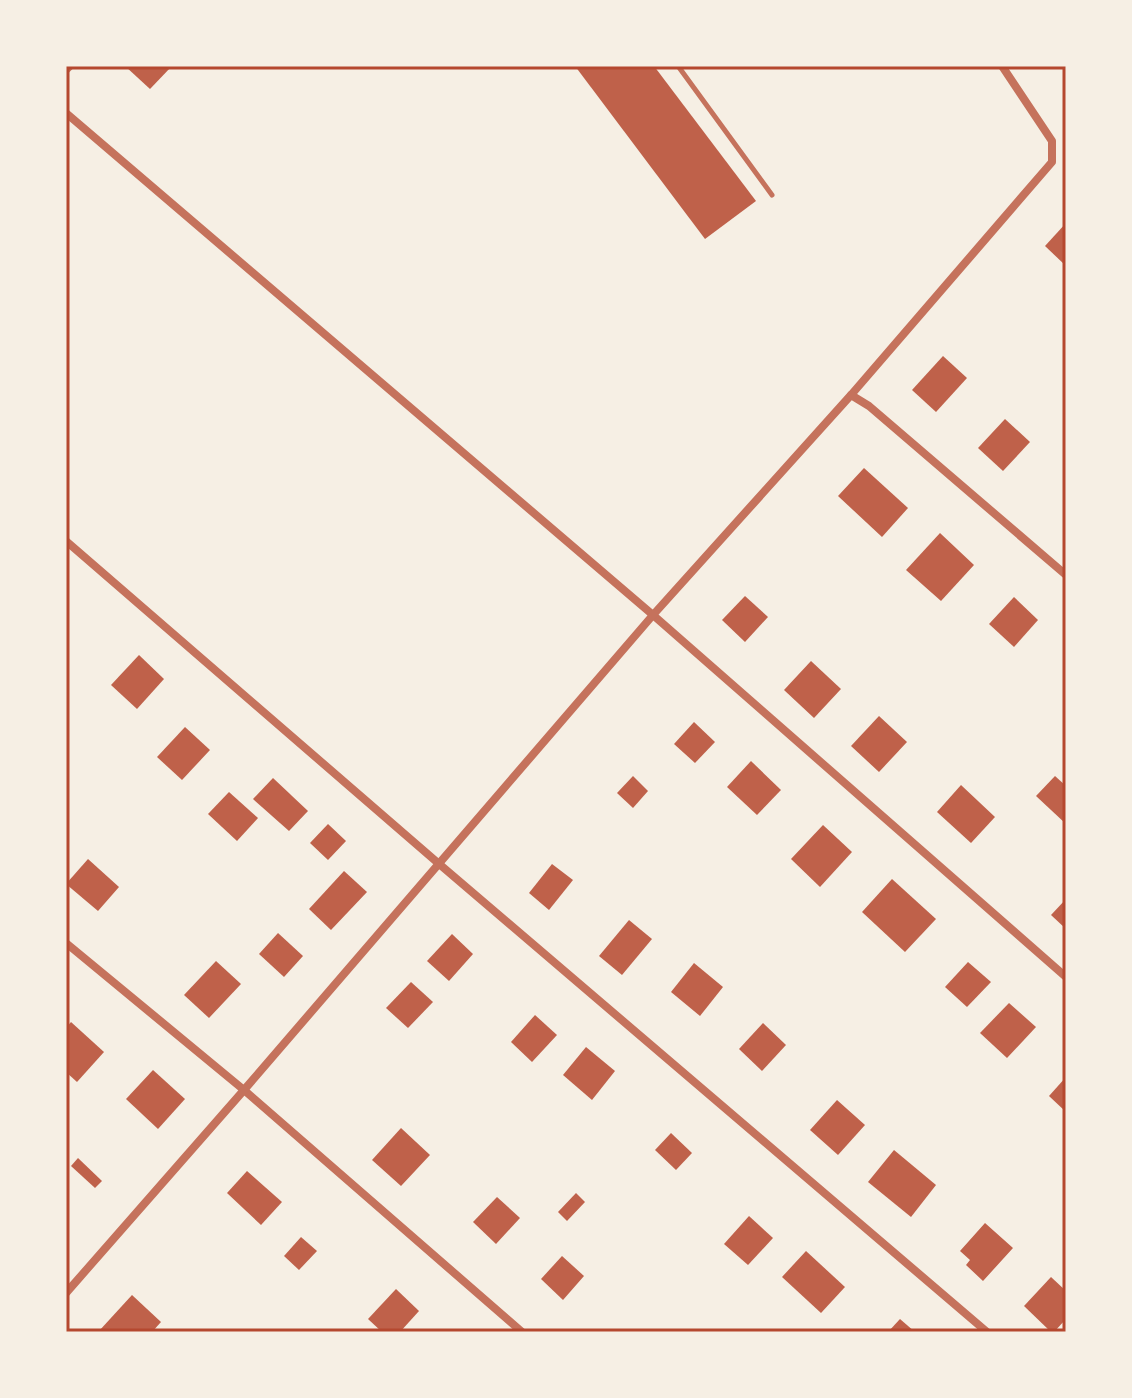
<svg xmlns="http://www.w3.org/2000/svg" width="1132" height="1398" viewBox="0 0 1132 1398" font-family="'Alegreya Sans',sans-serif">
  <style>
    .building { fill: #bf614a }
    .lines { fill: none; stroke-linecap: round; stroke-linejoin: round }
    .service { stroke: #c5725c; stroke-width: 5 }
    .minor { stroke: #c5725c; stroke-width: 8 }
    .neatline { fill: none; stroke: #b5482f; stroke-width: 3 }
  </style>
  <rect width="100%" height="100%" fill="#f6efe4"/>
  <g class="building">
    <polygon points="125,66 172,66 150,89"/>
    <polygon points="575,66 654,66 756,201 705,239"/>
    <polygon points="1066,223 1066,266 1045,246"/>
    <polygon points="943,356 967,378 936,412 912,390"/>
    <polygon points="1005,419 1030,442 1003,471 978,448"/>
    <polygon points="864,468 908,508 882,537 838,496"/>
    <polygon points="940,533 974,565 941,601 906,570"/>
    <polygon points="745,596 768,617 745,642 722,620"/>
    <polygon points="1014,597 1038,620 1014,647 989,624"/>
    <polygon points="139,655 164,679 137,709 111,685"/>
    <polygon points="811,661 841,689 814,718 784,690"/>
    <polygon points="879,716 907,742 879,772 851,746"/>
    <polygon points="694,722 715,742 695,763 674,744"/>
    <polygon points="185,727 210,750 182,780 157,757"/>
    <polygon points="751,761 781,790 757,815 727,787"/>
    <polygon points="633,776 648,791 633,808 617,793"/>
    <polygon points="1055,776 1066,786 1066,824 1036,796"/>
    <polygon points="273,778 308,811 289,831 253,799"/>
    <polygon points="961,785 995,817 971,843 937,812"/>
    <polygon points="229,792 258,818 237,841 208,814"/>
    <polygon points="328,824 346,841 328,860 310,843"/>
    <polygon points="823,825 852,852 820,887 791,859"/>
    <polygon points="88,859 119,887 98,911 66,884"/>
    <polygon points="552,864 573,880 549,910 529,893"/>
    <polygon points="344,871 367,892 331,930 309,909"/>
    <polygon points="892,879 936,919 905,952 862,912"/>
    <polygon points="1066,899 1066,929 1051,915"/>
    <polygon points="629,920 652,939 622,975 599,956"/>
    <polygon points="278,933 303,956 284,977 259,954"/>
    <polygon points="452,934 473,954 449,981 427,961"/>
    <polygon points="216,961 241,984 209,1018 184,995"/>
    <polygon points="968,962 991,982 967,1007 945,987"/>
    <polygon points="694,963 723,987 700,1016 671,992"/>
    <polygon points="411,982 433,1002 408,1028 386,1008"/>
    <polygon points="1009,1003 1036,1027 1007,1058 980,1033"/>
    <polygon points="535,1015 557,1035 532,1062 511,1042"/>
    <polygon points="71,1022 104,1052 77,1082 66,1072 66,1028"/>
    <polygon points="763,1023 786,1045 762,1071 739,1049"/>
    <polygon points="586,1047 615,1071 592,1100 563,1075"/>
    <polygon points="153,1070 185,1099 158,1129 126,1099"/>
    <polygon points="1066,1077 1066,1112 1049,1096"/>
    <polygon points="837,1100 865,1125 838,1155 810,1130"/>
    <polygon points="401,1128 430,1155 401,1186 372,1160"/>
    <polygon points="671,1133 692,1153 676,1170 655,1150"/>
    <polygon points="894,1150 936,1185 911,1217 868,1182"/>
    <polygon points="78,1158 102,1181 95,1188 71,1166"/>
    <polygon points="247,1171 282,1202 261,1225 227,1193"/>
    <polygon points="576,1193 585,1202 567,1221 558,1212"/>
    <polygon points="497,1197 520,1218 496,1244 473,1222"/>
    <polygon points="749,1216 773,1238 748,1265 724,1244"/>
    <polygon points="985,1223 1013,1248 983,1281 966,1265 970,1260 960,1251"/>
    <polygon points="301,1237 317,1251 299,1270 284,1256"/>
    <polygon points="806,1251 845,1287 821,1313 782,1277"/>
    <polygon points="562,1256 584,1276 563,1300 541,1279"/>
    <polygon points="1051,1277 1066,1291 1066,1319 1054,1332 1051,1332 1024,1306"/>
    <polygon points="396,1289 419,1311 400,1332 382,1332 368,1319"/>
    <polygon points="132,1295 161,1322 152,1332 100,1332 99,1331"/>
    <polygon points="900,1319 915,1332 888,1332"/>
  </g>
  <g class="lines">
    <g class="service">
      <polyline points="678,66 772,195"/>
      <polyline points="66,72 72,66"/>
    </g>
    <g class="minor">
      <polyline points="66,113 653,615 1066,977"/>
      <polyline points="851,395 1052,162 1052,141 1002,66"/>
      <polyline points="66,541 438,863 987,1332"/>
      <polyline points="66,943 244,1090 522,1332"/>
      <polyline points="66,1293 244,1090 653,615 851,395 869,406 1066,575"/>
    </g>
  </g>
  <rect width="1132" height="1398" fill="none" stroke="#f6efe4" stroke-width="136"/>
  <rect x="68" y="68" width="996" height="1262" class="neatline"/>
</svg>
